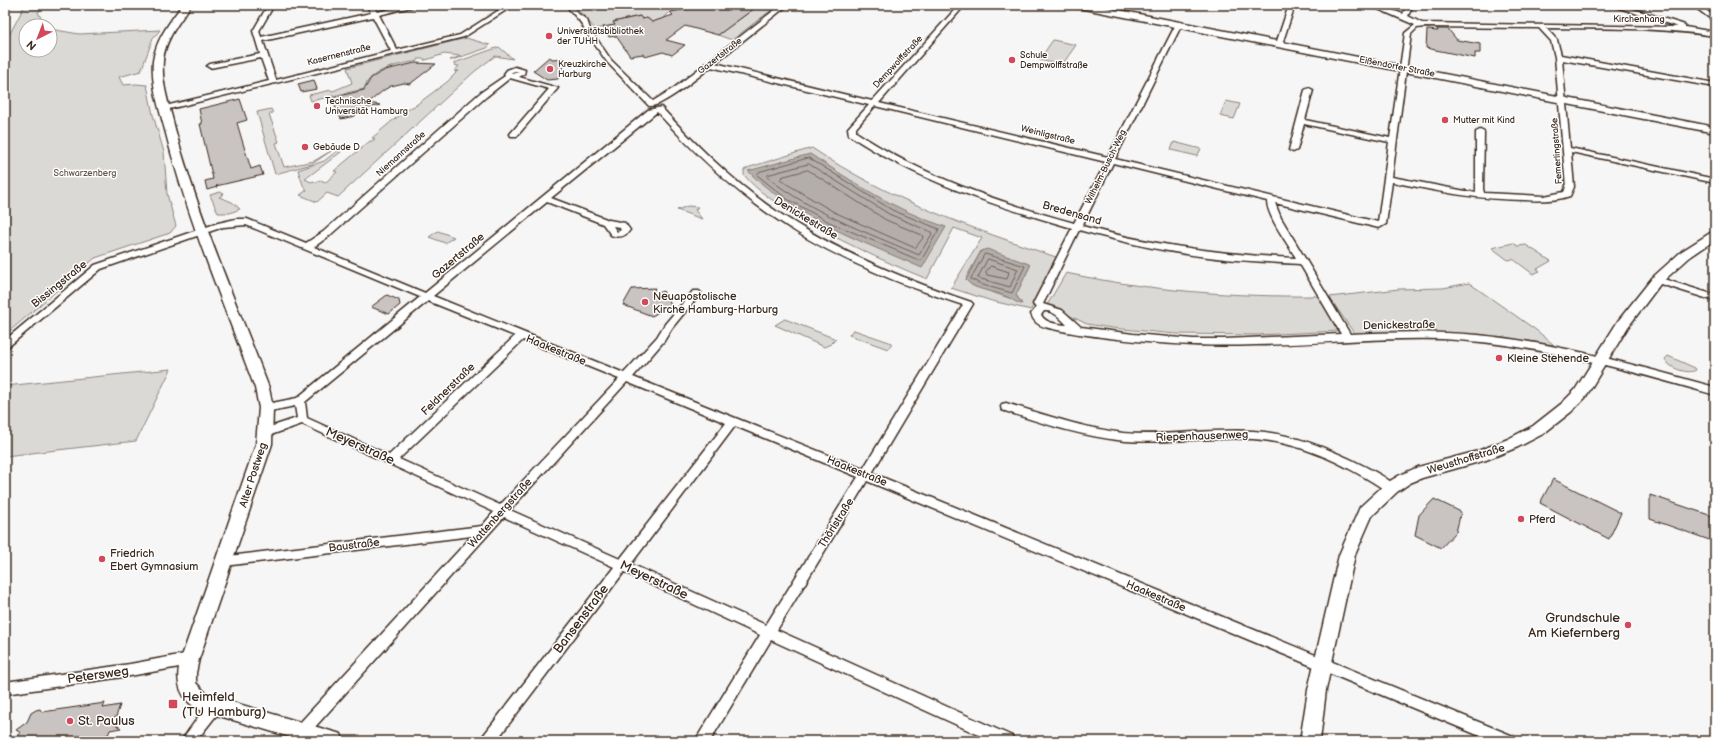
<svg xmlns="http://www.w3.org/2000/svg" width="1720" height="746" viewBox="0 0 1720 746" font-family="'Balsamiq Sans',sans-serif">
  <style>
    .green { fill: #dbd9d6; stroke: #8b827a; fill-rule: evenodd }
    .water { fill: #b4aeaa; stroke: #847972 }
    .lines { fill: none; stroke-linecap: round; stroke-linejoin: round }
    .shore { stroke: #6b5f56; stroke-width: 1 }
    .building { fill: #c9c3c1; stroke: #3b2a1e }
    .street-casing { stroke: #3b2a1e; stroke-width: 3 }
    .secondary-casing { stroke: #3b2a1e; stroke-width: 3 }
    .street { fill: #fff; fill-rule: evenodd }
    .secondary { fill: #fff; fill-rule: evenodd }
    .poi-dot { fill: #d1495b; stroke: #fff; stroke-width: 1.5 }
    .labels { text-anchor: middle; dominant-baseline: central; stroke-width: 3; stroke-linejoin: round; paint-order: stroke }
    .far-street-label { font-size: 9px; fill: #3b2a1e; stroke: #fff }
    .far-poi-label { font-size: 9px; fill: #3b2a1e; stroke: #fff; text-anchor: start }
    .far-park-label { font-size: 9px; fill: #63564c; stroke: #fff }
    .street-label { font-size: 11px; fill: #3b2a1e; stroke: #fff }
    .poi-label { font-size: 11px; fill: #3b2a1e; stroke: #fff; text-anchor: start }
    .near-street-label { font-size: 13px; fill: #3b2a1e; stroke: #fff }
    .near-poi-label { font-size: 13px; fill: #3b2a1e; stroke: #fff; text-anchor: start }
  </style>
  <rect width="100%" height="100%" fill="#f7f6f6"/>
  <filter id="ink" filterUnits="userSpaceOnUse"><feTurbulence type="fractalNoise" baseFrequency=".025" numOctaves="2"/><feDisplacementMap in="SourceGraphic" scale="8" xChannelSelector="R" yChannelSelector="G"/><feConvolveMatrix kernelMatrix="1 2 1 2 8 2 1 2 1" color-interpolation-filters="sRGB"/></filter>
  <g filter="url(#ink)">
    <g class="green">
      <polygon points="25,5 47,5 38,12 45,26 26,26 26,50 50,50 50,29 79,34 160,30 153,38 141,71 119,77 123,85 136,84 147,85 153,115 164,152 167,194 176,226 170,233 95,258 5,335 5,43"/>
      <polygon points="574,5 689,5 681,14 670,12 662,20 652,22 647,18 642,19 639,16 613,22 615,25 595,29"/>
      <polygon points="759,5 778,5 732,40 718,35"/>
      <path d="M466 38 490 45 487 48 452 60H450L461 56 444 54 426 60H424L425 59H418V61C401 64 369 69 364 89L311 101 309 95 331 90 333 91 352 83 347 68Z"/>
      <polygon points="1053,40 1076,45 1062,65 1039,60"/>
      <polygon points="499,47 513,59 495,56 474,72 338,197 327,193 317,202 300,195 307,190 303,185 298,170 324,161 337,151 341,152 305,179 311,182 314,181 316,183 320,180 326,182 337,172 334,171 370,141 372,141 375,139 372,138 392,121 412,107 417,105 416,105 447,82 456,73 455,72 459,71 454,71 459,66 454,65 454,63"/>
      <polygon points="1226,101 1240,104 1234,119 1220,116"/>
      <polygon points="271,109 273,113 269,114 279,142 276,143 284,167 314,161 331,151 312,164 275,174 257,112"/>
      <polygon points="1174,142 1201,149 1197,156 1171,150"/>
      <path d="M812 148C887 199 971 228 1056 257L1031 310 992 301 951 288 982 238 954 228 927 279C881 260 835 239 792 213 775 202 757 191 744 175V170L750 167ZM981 251 1030 266 1016 295 1021 302 973 286 966 280 967 276Z"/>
      <polygon points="220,192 224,194 219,197 232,202 240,209 230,213 218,213 210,195"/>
      <polygon points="688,206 698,207 695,210 702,219 677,210"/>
      <polygon points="438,231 454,237 445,243 429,237"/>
      <polygon points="1513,243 1518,246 1526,245 1551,261 1537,269 1540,271 1533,274 1513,259 1508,260 1492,248"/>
      <path d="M1066 273C1150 291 1234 297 1320 296L1338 331 1257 335 1176 334 1112 328 1087 324 1047 305Z"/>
      <path d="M1469 283 1536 330 1554 345C1487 334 1422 328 1354 333L1329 297 1399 289 1443 288Z"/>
      <polygon points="785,319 836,339 831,344 824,347 775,325"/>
      <polygon points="853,330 854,330 892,343 888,349 849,335"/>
      <path d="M1668 356 1695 368 1696 370C1688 375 1668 368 1665 359Z"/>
      <polygon points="171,369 136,441 5,456 5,386"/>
    </g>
    <g class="water">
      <path d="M810 154C855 183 894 210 946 227L922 268C862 241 795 218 748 171Z"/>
      <path d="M987 249 1029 264 1030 266 1016 295 1022 304C1017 304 1011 298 1005 296 993 290 975 291 966 280L981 251Z"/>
    </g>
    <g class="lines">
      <g class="shore">
        <polygon points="809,158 892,210 939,229 921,261 829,222 787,199 757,175 759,172"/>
        <path d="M809 164 889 214 931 232 932 234 919 255C866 232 812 213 767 177L768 175Z"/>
        <polygon points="808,170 886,220 922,235 923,238 915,248 834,212 780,180 782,177"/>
        <polygon points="985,254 1025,266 1012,293 983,285 971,279"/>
        <polygon points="988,259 1018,269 1010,287 978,278"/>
        <polygon points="991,266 1009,272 1007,279 987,275 986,272"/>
      </g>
    </g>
    <g class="building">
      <polygon points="712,5 759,5 718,35 685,26 666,40 685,45 672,55 663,52 645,57 643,54 630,56 616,36 609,37 603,27 615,25 613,22 640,16 642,19 647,18 652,22 673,15 670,12"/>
      <polygon points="1437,29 1448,29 1457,40 1480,44 1480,53 1475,53 1475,58 1426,48 1427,30 1438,31"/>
      <polygon points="549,57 553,59 564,58 559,63 565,71 558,79 547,80 533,71"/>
      <polygon points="415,63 436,64 410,84 404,83 391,86 384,90 368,103 380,105 358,111 355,116 341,119 331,98 364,90 371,78 385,70"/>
      <polygon points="314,80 317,89 301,92 298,84"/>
      <polygon points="240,99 247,120 237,123 242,140 251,169 260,166 263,175 216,186 217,187 207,190 205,181 213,179 200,124 202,124 199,109"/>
      <polygon points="655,288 651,296 663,291 671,305 652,316 623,305 632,289"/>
      <polygon points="387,295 399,300 400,305 389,314 371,307"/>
      <polygon points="1553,479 1621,513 1609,539 1540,503"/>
      <polygon points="1650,495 1715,517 1715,542 1650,519"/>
      <polygon points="1434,499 1461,512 1456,532 1441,548 1415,535 1419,515"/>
      <polygon points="105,703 103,708 120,705 116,717 110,721 121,728 110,730 108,735 92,737 90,741 7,741 21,733 16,730 27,722 31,713 36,710 40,709 42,712"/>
    </g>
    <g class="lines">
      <defs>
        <g id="street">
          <path d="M268 5H274L259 31 261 37 371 13 367 5H373L377 12 408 5H419L379 15 397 50 460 35 507 5H514L464 37 161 111V107L269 81 261 58 210 68 207 66 210 64 260 54 253 31ZM373 17 391 51 276 80 263 41Z"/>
          <path d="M566 5H572L577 13 587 20 590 29 611 60 653 101 674 88 781 5H788L715 63 872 101 959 5H965L879 103 1108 157 1176 24 1181 23 1182 24 1115 159 1378 222 1389 142 1304 124 1297 150 1293 152 1289 150 1305 90 1309 88 1313 90 1305 120 1390 138 1405 33 1415 25 1369 5H1378L1403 14 1407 5H1413L1408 16 1422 23 1678 27 1610 5H1620L1685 25V27L1715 32V36C1659 27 1602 29 1546 28L1557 40 1561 55 1715 83V87L1562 60 1570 148 1715 179V183L1571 152 1574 187 1570 196C1555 201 1540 201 1525 200 1479 200 1436 191 1392 182L1386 224 1379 228 1275 203 1281 218 1350 334C1393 332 1435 331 1478 335 1559 343 1637 366 1715 387V395C1626 370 1535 343 1442 339 1380 337 1318 344 1255 345 1206 347 1158 344 1109 338 1088 335 1066 333 1045 327 1038 325 1034 322 1031 314L1036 308 1033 304 1072 228C995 206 916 180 849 135L848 128 869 105 711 67C700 75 662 108 649 106L607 62 584 29C583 22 571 13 566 5ZM1424 27 1539 28 1551 41 1555 57 1566 187 1564 192 1544 196 1484 193 1483 189 1484 132 1480 130 1476 132V193L1392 177 1411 34 1417 28ZM875 106 1106 162 1074 223C999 202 921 176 856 132V128ZM1113 163 1267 201C1267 216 1288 244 1296 258 1223 255 1152 245 1082 226ZM1079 230C1122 242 1165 252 1208 257 1238 261 1269 262 1300 264L1341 334 1224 339H1193L1133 334 1081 327 1062 310 1043 304ZM1044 311C1054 310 1061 319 1067 325 1058 324 1046 324 1041 315Z"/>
          <polygon points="1289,5 1295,5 1282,44 1277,45 1276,44"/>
          <polygon points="1692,5 1699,5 1715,17 1715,22"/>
          <path d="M515 67 525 70 524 74 519 77 558 88 517 136H511L510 134 549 89 510 78 486 97 329 236 314 247 425 293 648 110 661 107C696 145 733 182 776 211 836 251 903 279 971 302L973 304 872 473 1513 736 1515 741H1492L867 481 777 630 1012 736 1014 741H992L771 640 710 741H695L760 635 624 572 496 741H481L483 736 614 567 504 517 306 737 301 739 296 737 294 732 296 727 472 536 224 566 220 565 218 561 220 557 482 526 494 512 302 424 265 437 261 436 260 433 261 430 297 418 295 406 266 412 262 411 261 408 262 405 297 398 420 297 246 225 223 227 101 269 8 347 5 348V340L95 265 218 223 236 219H247L306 243 323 232 480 93 505 76 504 74 507 70ZM515 71 519 72 511 73 512 72ZM657 112C691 149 727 185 769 214 827 255 895 283 963 305L863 469 633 377 664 341 672 328 699 295 701 293 699 291H693L665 324 657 337 624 373 433 296 547 202 603 224 611 235C619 238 625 237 630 230L625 223 609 220 551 198ZM613 226 619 227 621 230 617 232ZM428 301 515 336 389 455 307 418 305 402ZM523 340 619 379 500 505 399 459ZM627 382 726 423 620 559 510 510ZM735 426 858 477 766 625 631 564Z"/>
          <polygon points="1657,277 1715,295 1715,301 1654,282 1652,280 1654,278"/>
          <path d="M1006 403C1045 415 1083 428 1123 433 1166 437 1210 428 1253 431 1291 433 1328 448 1362 465 1370 469 1392 480 1397 488L1395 491 1391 492 1387 491C1347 465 1302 442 1253 439 1210 436 1168 444 1126 441 1083 437 1042 423 1002 410L1001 407 1002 404Z"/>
          <polygon points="190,653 195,655 196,659 195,663 190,665 130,676 5,694 5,682 130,664"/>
          <polygon points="214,701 219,702 221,707 219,712 196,741 181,741 209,702"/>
        </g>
        <g id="secondary">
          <path d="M182 5H191C179 23 165 39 163 61 161 84 170 107 175 129 199 218 236 302 269 388L273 408 272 444 199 659 196 673V683L208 695 334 732 341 734 344 741H303L203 711C180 702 174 681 181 659L256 444 259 408 255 388C223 302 187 218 165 130 159 108 151 84 153 61 156 39 170 22 182 5Z"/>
          <polygon points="1075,5 1093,5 1715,127 1715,133 1079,8"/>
          <polygon points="1715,230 1715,240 1690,257 1661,283 1628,327 1585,398 1571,412 1543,434 1518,447 1486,460 1422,478 1410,483 1397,492 1372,516 1355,555 1326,690 1320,741 1300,741 1308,690 1339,555 1360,507 1385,484 1400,475 1418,467 1478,451 1508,439 1533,426 1561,404 1575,390 1618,321 1653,277 1682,251"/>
        </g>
      </defs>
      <use href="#street" class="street-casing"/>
      <use href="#secondary" class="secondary-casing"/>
      <use href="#street" class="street"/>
      <use href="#secondary" class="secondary"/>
    </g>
  </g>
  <g class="poi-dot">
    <circle cx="549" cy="36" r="4"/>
    <circle cx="1012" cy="60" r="4"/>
    <circle cx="550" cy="69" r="4"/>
    <circle cx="317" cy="106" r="4"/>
    <circle cx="1445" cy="120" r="4"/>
    <circle cx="305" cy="147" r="4"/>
    <circle cx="645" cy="302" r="4"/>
    <circle cx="1499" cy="358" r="4"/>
    <circle cx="1521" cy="519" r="4"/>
    <circle cx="102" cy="559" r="4"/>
    <circle cx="1628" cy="625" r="4"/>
    <rect x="168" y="699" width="10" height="10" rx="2"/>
    <circle cx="70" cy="721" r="4"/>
  </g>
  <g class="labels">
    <g class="far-street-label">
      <text x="1639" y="19">Kirchenhang</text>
      <text transform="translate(339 55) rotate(-14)">Kasernenstraße</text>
      <text transform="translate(720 56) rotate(-38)">Gazertstraße</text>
      <text transform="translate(898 62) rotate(-47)">Dempwolffstraße</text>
      <text transform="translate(1397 67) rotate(11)">Eißendorfer Straße</text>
      <text transform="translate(1048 135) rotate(14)">Weinligstraße</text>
      <text transform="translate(1557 151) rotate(-94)">Femerlingstraße</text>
      <text transform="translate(401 154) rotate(-42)">Niemannstraße</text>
      <text transform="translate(1106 167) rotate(-64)">Wilhelm-Busch-Weg</text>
    </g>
    <g class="far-poi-label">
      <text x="557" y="31">Universitätsbibliothek<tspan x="557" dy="10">der TUHH</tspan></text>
      <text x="1020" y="55">Schule<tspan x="1020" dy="10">Dempwolffstraße</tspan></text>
      <text x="558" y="64">Kreuzkirche<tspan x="558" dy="10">Harburg</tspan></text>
      <text x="325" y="101">Technische<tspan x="325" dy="10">Universität Hamburg</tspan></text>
      <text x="1453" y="120">Mutter mit Kind</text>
      <text x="313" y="147">Gebäude D</text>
    </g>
    <g class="far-park-label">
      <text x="85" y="173">Schwarzenberg</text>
    </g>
    <g class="street-label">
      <text transform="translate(1072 213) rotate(16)">Bredensand</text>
      <text transform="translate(806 218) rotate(31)">Denickestraße</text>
      <text transform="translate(458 256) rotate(-40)">Gazertstraße</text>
      <text transform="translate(59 284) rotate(-39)">Bissingstraße</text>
      <text transform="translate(1399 325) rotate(-1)">Denickestraße</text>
      <text transform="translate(556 350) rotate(22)">Haakestraße</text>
      <text transform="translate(448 389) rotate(-44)">Feldnerstraße</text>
      <text transform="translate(1202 436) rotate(-2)">Riepenhausenweg</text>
      <text transform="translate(1466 459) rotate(-17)">Weusthoffstraße</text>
      <text transform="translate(857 471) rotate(22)">Haakestraße</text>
      <text transform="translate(253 475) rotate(-72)">Alter Postweg</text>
      <text transform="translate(500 513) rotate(-48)">Wattenbergstraße</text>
      <text transform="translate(836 523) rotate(-58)">Thörlstraße</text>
      <text transform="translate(354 545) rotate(-7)">Baustraße</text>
      <text transform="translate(1156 596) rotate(23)">Haakestraße</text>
    </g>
    <g class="poi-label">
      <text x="653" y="296">Neuapostolische<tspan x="653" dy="13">Kirche Hamburg-Harburg</tspan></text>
      <text x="1507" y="358">Kleine Stehende</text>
      <text x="1529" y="519">Pferd</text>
      <text x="110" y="553">Friedrich<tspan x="110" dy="13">Ebert Gymnasium</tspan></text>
    </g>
    <g class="near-street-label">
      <text transform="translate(360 446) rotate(24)">Meyerstraße</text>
      <text transform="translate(654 580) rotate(25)">Meyerstraße</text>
      <text transform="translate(581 619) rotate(-53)">Bansenstraße</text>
      <text transform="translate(98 675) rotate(-8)">Petersweg</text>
    </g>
    <g class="near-poi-label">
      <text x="1620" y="618" text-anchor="end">Grundschule<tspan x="1620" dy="15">Am Kiefernberg</tspan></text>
      <text x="182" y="697">Heimfeld<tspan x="182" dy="15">(TU Hamburg)</tspan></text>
      <text x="78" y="721">St. Paulus</text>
    </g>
  </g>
  <rect width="1720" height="746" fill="none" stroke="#fff" stroke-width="20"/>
  <rect x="10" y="10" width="1700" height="726" fill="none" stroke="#3b2a1e" stroke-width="1.5" filter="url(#ink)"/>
  <g transform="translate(38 38) rotate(222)"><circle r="19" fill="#ffffff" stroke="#b1aaa5"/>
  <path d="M0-3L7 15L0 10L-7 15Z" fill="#d1495b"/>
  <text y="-6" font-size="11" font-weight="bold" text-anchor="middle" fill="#3b2a1e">N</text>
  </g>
</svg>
